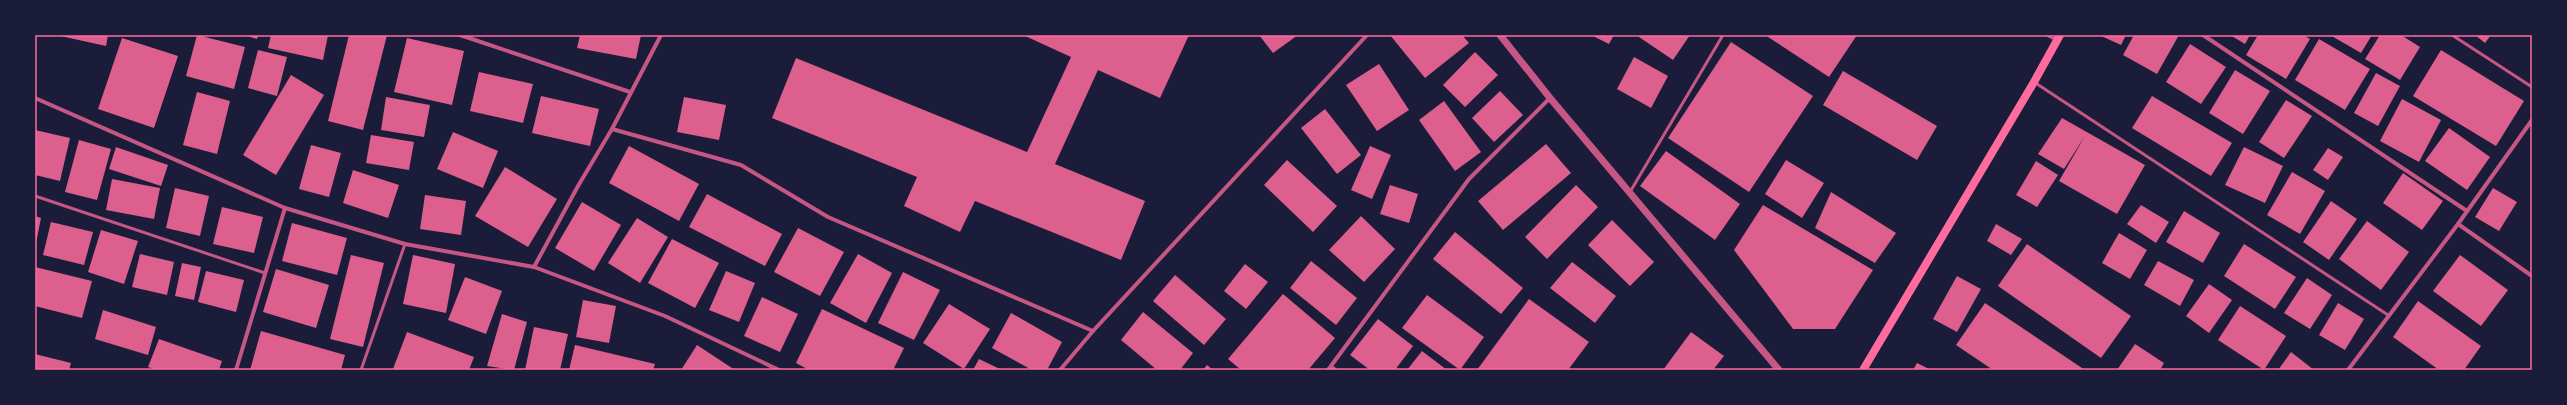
<svg xmlns="http://www.w3.org/2000/svg" width="2567" height="405" viewBox="0 0 2567 405" font-family="'Varela Round',sans-serif">
  <style>
    .building { fill: #dd5f8e }
    .lines { fill: none; stroke-linecap: round; stroke-linejoin: round }
    .service { stroke: #c65784; stroke-width: 3 }
    .minor { stroke: #c65784; stroke-width: 4 }
    .tertiary { stroke: #c65784; stroke-width: 7 }
    .secondary { stroke: #ff6b9d; stroke-width: 8 }
    .neatline { fill: none; stroke: #ff6b9d; stroke-width: 1.5 }
  </style>
  <rect width="100%" height="100%" fill="#1b1b3a"/>
  <g class="building">
    <polygon points="56,35 108,35 106,46"/>
    <polygon points="197,35 245,47 234,89 186,76"/>
    <polygon points="244,35 258,35 257,39"/>
    <polygon points="271,35 328,35 323,60 268,48"/>
    <polygon points="349,35 387,35 363,130 328,121"/>
    <polygon points="580,35 641,35 636,59 577,48"/>
    <polygon points="1023,35 1189,35 1160,98 1098,70 1055,164 1145,201 1121,260 975,201 960,232 904,206 917,177 772,118 796,58 1027,152 1071,57"/>
    <polygon points="1259,35 1298,35 1273,53"/>
    <polygon points="1390,35 1462,35 1469,43 1425,78"/>
    <polygon points="1591,35 1614,35 1609,44"/>
    <polygon points="1640,35 1690,35 1673,60 1639,37"/>
    <polygon points="1765,35 1857,35 1829,77"/>
    <polygon points="2099,35 2126,35 2121,45"/>
    <polygon points="2134,35 2179,35 2157,74 2123,55"/>
    <polygon points="2230,35 2250,35 2245,44"/>
    <polygon points="2258,35 2303,35 2310,39 2286,79 2246,55"/>
    <polygon points="2330,35 2372,35 2361,53"/>
    <polygon points="2380,35 2401,35 2420,47 2400,80 2365,59"/>
    <polygon points="2475,35 2491,35 2485,43"/>
    <polygon points="122,38 178,56 154,128 98,109"/>
    <polygon points="407,38 464,51 452,105 394,92"/>
    <polygon points="2319,39 2370,69 2345,110 2295,80"/>
    <polygon points="1731,42 1813,96 1749,192 1668,138"/>
    <polygon points="2190,44 2226,67 2201,104 2166,82"/>
    <polygon points="258,50 287,57 277,96 248,88"/>
    <polygon points="2441,50 2524,101 2496,146 2413,96"/>
    <polygon points="1475,52 1498,75 1465,107 1443,85"/>
    <polygon points="1634,57 1668,76 1651,108 1617,89"/>
    <polygon points="1379,64 1409,110 1377,131 1346,85"/>
    <polygon points="2235,70 2270,91 2243,134 2209,113"/>
    <polygon points="1843,71 1937,126 1917,160 1823,105"/>
    <polygon points="479,72 533,84 523,123 470,111"/>
    <polygon points="2376,73 2400,86 2378,126 2354,113"/>
    <polygon points="291,75 324,95 276,175 243,155"/>
    <polygon points="1500,91 1523,115 1494,142 1472,118"/>
    <polygon points="197,92 230,101 217,154 183,145"/>
    <polygon points="541,96 599,109 590,146 532,133"/>
    <polygon points="2152,96 2232,143 2211,176 2132,128"/>
    <polygon points="386,97 430,105 424,137 381,130"/>
    <polygon points="684,97 726,105 719,140 677,132"/>
    <polygon points="2402,99 2441,120 2419,162 2380,141"/>
    <polygon points="2286,100 2312,116 2284,158 2259,142"/>
    <polygon points="1444,101 1481,152 1455,171 1419,120"/>
    <polygon points="1325,109 1361,155 1337,174 1301,128"/>
    <polygon points="2062,118 2145,165 2117,214 2059,181 2085,136 2064,169 2038,154"/>
    <polygon points="2449,128 2490,157 2467,190 2425,161"/>
    <polygon points="35,130 70,138 60,181 35,175"/>
    <polygon points="453,132 498,151 483,188 437,169"/>
    <polygon points="371,135 414,142 409,170 366,163"/>
    <polygon points="79,140 111,149 97,200 65,192"/>
    <polygon points="1546,144 1571,173 1503,230 1478,201"/>
    <polygon points="311,145 341,153 329,197 299,189"/>
    <polygon points="629,146 699,184 679,221 609,183"/>
    <polygon points="1370,146 1391,155 1372,199 1351,190"/>
    <polygon points="116,147 168,165 161,186 109,169"/>
    <polygon points="2244,147 2283,166 2265,203 2225,185"/>
    <polygon points="2328,148 2343,157 2328,180 2313,170"/>
    <polygon points="1666,151 1740,204 1715,240 1640,186"/>
    <polygon points="1287,160 1337,206 1313,232 1264,185"/>
    <polygon points="1786,160 1824,183 1802,218 1765,194"/>
    <polygon points="2036,161 2058,175 2037,207 2016,195"/>
    <polygon points="505,167 557,199 528,247 475,216"/>
    <polygon points="353,170 399,185 388,218 343,203"/>
    <polygon points="2292,172 2325,191 2300,234 2267,215"/>
    <polygon points="2403,173 2443,201 2422,230 2383,203"/>
    <polygon points="112,179 160,188 154,219 106,210"/>
    <polygon points="1390,185 1418,194 1409,223 1380,214"/>
    <polygon points="1576,185 1598,207 1547,259 1525,237"/>
    <polygon points="175,188 209,196 200,236 166,228"/>
    <polygon points="2493,188 2517,202 2499,231 2475,217"/>
    <polygon points="1831,192 1896,233 1875,263 1815,228"/>
    <polygon points="707,194 782,234 765,266 689,227"/>
    <polygon points="425,195 466,201 461,235 420,229"/>
    <polygon points="2331,201 2357,219 2329,260 2303,242"/>
    <polygon points="582,202 621,225 594,271 555,248"/>
    <polygon points="1763,205 1873,270 1835,329 1793,329 1734,250"/>
    <polygon points="2141,205 2169,222 2156,243 2127,224"/>
    <polygon points="222,207 263,217 254,253 213,244"/>
    <polygon points="2184,211 2220,233 2203,263 2166,242"/>
    <polygon points="35,216 41,218 36,243 35,243"/>
    <polygon points="1361,216 1395,249 1364,282 1329,250"/>
    <polygon points="637,218 668,237 640,283 608,263"/>
    <polygon points="1612,220 1654,262 1630,286 1588,245"/>
    <polygon points="2367,221 2409,252 2381,290 2339,259"/>
    <polygon points="51,222 93,232 84,265 43,255"/>
    <polygon points="292,223 347,238 337,275 282,261"/>
    <polygon points="1996,224 2022,239 2011,255 1987,241"/>
    <polygon points="798,228 844,252 820,296 774,272"/>
    <polygon points="101,230 138,241 124,284 88,272"/>
    <polygon points="1455,232 1523,288 1501,314 1433,259"/>
    <polygon points="2119,233 2147,250 2130,279 2102,263"/>
    <polygon points="672,239 719,263 695,308 648,283"/>
    <polygon points="2027,244 2131,316 2101,358 1998,286"/>
    <polygon points="2244,244 2296,277 2275,309 2224,276"/>
    <polygon points="140,254 174,262 167,295 132,287"/>
    <polygon points="858,254 892,273 866,323 830,303"/>
    <polygon points="351,255 384,263 363,347 330,339"/>
    <polygon points="413,255 455,264 446,313 403,304"/>
    <polygon points="2460,255 2508,290 2481,326 2433,291"/>
    <polygon points="1311,261 1357,298 1336,325 1290,288"/>
    <polygon points="2158,261 2194,280 2180,306 2144,285"/>
    <polygon points="1572,262 1616,296 1595,323 1550,288"/>
    <polygon points="182,263 201,267 194,300 175,296"/>
    <polygon points="1245,264 1268,282 1246,309 1224,291"/>
    <polygon points="35,267 92,281 82,318 35,306"/>
    <polygon points="276,269 329,285 316,328 263,312"/>
    <polygon points="206,271 244,280 236,312 198,302"/>
    <polygon points="726,271 755,283 739,322 709,310"/>
    <polygon points="903,272 940,290 914,340 878,323"/>
    <polygon points="1175,275 1226,319 1204,345 1153,301"/>
    <polygon points="1957,276 1981,289 1957,332 1933,319"/>
    <polygon points="465,277 502,291 486,334 448,320"/>
    <polygon points="2307,278 2332,295 2310,329 2284,313"/>
    <polygon points="2209,284 2232,300 2209,333 2186,316"/>
    <polygon points="1283,294 1335,338 1308,370 1241,370 1228,359"/>
    <polygon points="1427,295 1484,337 1460,370 1402,328"/>
    <polygon points="762,297 798,314 780,352 744,336"/>
    <polygon points="1529,299 1589,342 1568,370 1477,370"/>
    <polygon points="583,300 616,306 609,343 576,337"/>
    <polygon points="2418,301 2481,346 2464,370 2439,370 2393,337"/>
    <polygon points="1985,303 2085,370 1993,370 1956,345"/>
    <polygon points="2338,303 2364,319 2345,350 2319,335"/>
    <polygon points="949,304 990,329 964,369 923,343"/>
    <polygon points="2240,306 2286,336 2264,370 2218,340"/>
    <polygon points="822,309 904,348 893,370 809,370 796,363"/>
    <polygon points="103,310 156,327 148,355 95,339"/>
    <polygon points="1143,312 1193,353 1180,370 1157,370 1121,340"/>
    <polygon points="1011,313 1062,342 1047,370 1032,370 992,348"/>
    <polygon points="502,314 527,322 514,370 487,366"/>
    <polygon points="1378,319 1413,346 1395,370 1370,370 1350,355"/>
    <polygon points="534,327 568,334 560,370 525,370"/>
    <polygon points="261,331 345,355 341,370 250,370"/>
    <polygon points="407,332 474,357 469,370 393,369"/>
    <polygon points="1691,332 1724,356 1713,370 1663,370"/>
    <polygon points="159,339 222,361 219,370 157,370 148,367"/>
    <polygon points="2135,344 2164,363 2160,370 2117,370"/>
    <polygon points="575,345 655,364 653,370 569,370"/>
    <polygon points="697,345 735,370 681,370"/>
    <polygon points="1422,351 1447,370 1407,370"/>
    <polygon points="2291,352 2314,370 2278,370"/>
    <polygon points="35,354 71,363 69,370 35,370"/>
    <polygon points="979,359 1002,370 973,370"/>
    <polygon points="1917,363 1931,370 1913,370"/>
    <polygon points="1207,365 1213,370 1203,370"/>
  </g>
  <g class="lines">
    <g class="service">
      <polyline points="2047,35 2056,40"/>
      <polyline points="2452,35 2532,87"/>
      <polyline points="2034,82 2388,315"/>
      <polyline points="1630,192 1723,35"/>
      <polyline points="35,196 265,273"/>
      <polyline points="1331,366 1336,370"/>
      <polyline points="361,370 405,244"/>
    </g>
    <g class="minor">
      <polyline points="460,35 630,92"/>
      <polyline points="661,35 612,129 578,186 534,267 665,316 779,370"/>
      <polyline points="2203,35 2467,211"/>
      <polyline points="35,98 285,208 405,244 534,267"/>
      <polyline points="612,129 741,165 828,217 1093,331"/>
      <polyline points="2458,224 2532,276"/>
      <polyline points="236,370 285,208"/>
      <polyline points="1060,370 1093,331 1367,35"/>
      <polyline points="1328,370 1469,179 1550,98"/>
      <polyline points="2348,370 2458,224 2532,120"/>
    </g>
    <polyline class="tertiary" points="1500,35 1550,98 1779,370"/>
    <polyline class="secondary" points="1863,370 2034,82 2060,35"/>
  </g>
  <rect width="2567" height="405" fill="none" stroke="#1b1b3a" stroke-width="72"/>
  <rect x="36" y="36" width="2495" height="333" class="neatline"/>
</svg>
